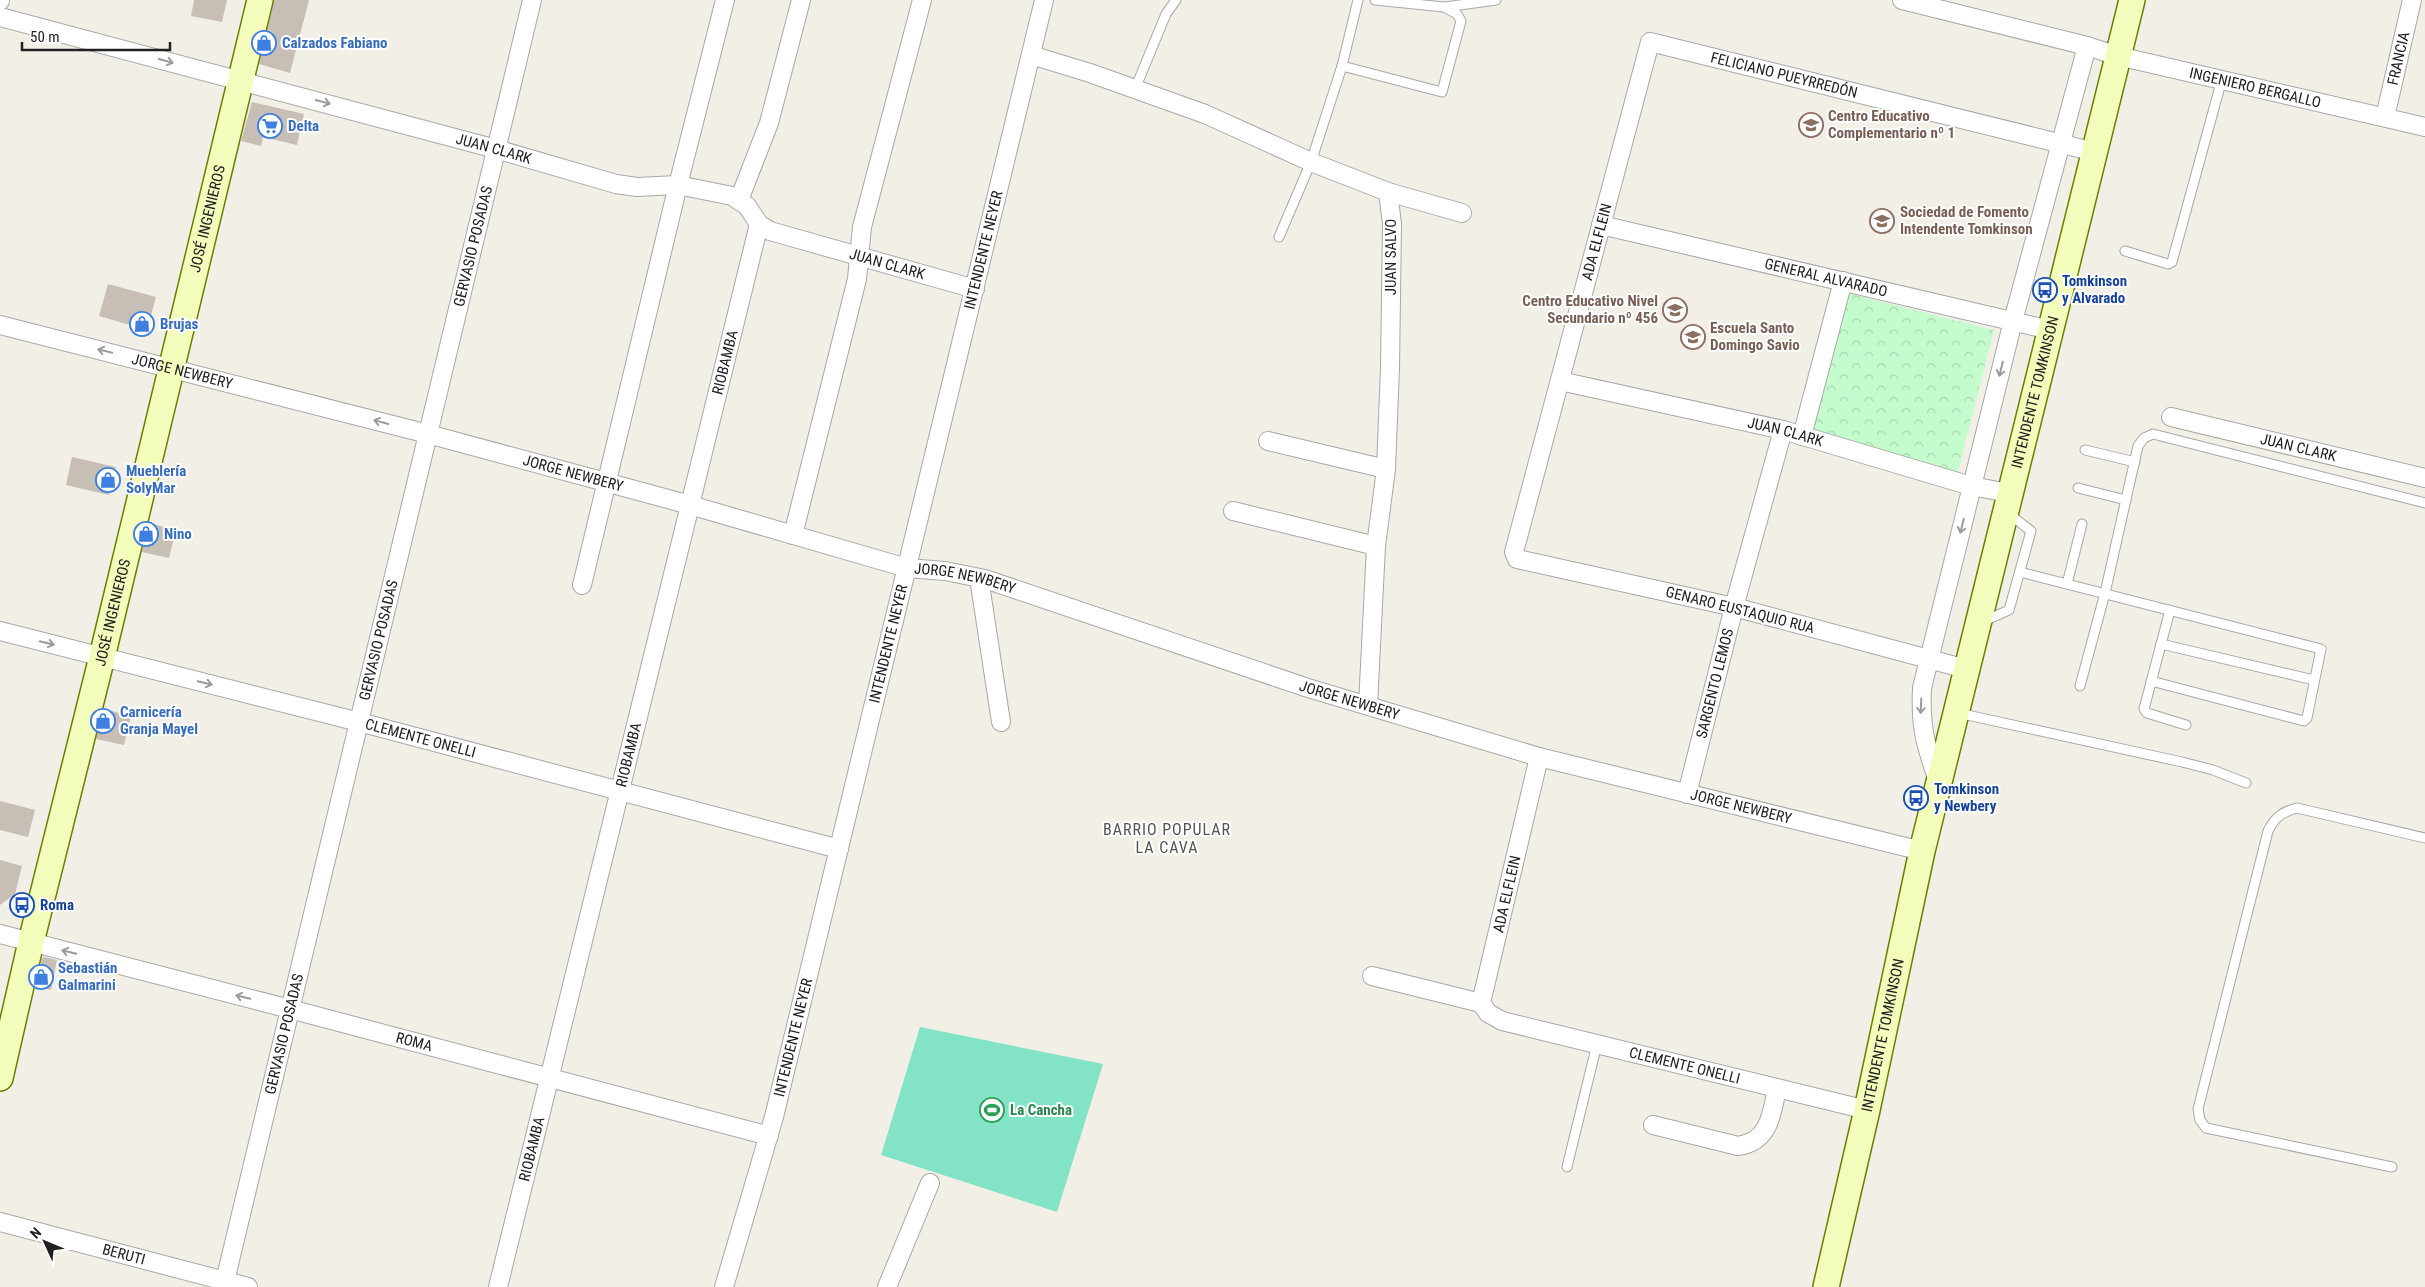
<svg xmlns="http://www.w3.org/2000/svg" width="2425" height="1287" viewBox="0 0 2425 1287" font-family="'Roboto Condensed',sans-serif">
  <style>
    .park { fill: url(#park-crowns) }
    .pitch { fill: #83e3c6 }
    .building { fill: #c7beb6 }
    .lines { fill: none; stroke-linecap: round; stroke-linejoin: round }
    .lane-casing { stroke: #a8a8a8; stroke-width: 11 }
    .street-casing { stroke: #a8a8a8; stroke-width: 20 }
    .secondary-casing { stroke: #688000; stroke-width: 28 }
    .lane { stroke: #fff; stroke-width: 9 }
    .street { stroke: #fff; stroke-width: 18 }
    .secondary { stroke: #f4fcbb; stroke-width: 25 }
    .oneway { stroke: #9b9b9b }
    .labels { text-anchor: middle; dominant-baseline: central; stroke-width: 4; stroke-linejoin: round; paint-order: stroke }
    .shop-label { font-size: 15px; font-weight: bold; fill: #366cbe; stroke: #fff; text-anchor: start }
    .street-label { font-size: 15px; fill: #212121; stroke: #fff }
    .education-label { font-size: 15px; font-weight: bold; fill: #785e54; stroke: #fff; text-anchor: start }
    .transit-label { font-size: 15px; font-weight: bold; fill: #164399; stroke: #fff; text-anchor: start }
    .leisure-label { font-size: 15px; font-weight: bold; fill: #27864d; stroke: #fff; text-anchor: start }
    .neighbourhood-label { font-size: 16px; letter-spacing: 1px; fill: #545454; stroke: #fff }
  </style>
  <defs>
    <pattern id="park-crowns" width="20" height="18" patternUnits="userSpaceOnUse" patternTransform="scale(1.25)"><rect width="20" height="18" fill="#c4fccd"/><path d="M2 6a3 3 0 1 1 6 0M12 15a3 3 0 1 1 6 0" fill="none" stroke="#a8d8b0"/></pattern>
  </defs>
  <rect width="100%" height="100%" fill="#f2efe7"/>
  <polygon class="park" points="1831,289 1994,330 1957,475 1795,434"/>
  <polygon class="pitch" points="920,1027 1103,1064 1057,1212 881,1155"/>
  <g class="building">
    <polygon points="194,0 227,0 222,22 191,16"/>
    <polygon points="274,0 309,0 290,73 259,64"/>
    <polygon points="252,102 304,114 297,145 263,137 261,146 241,141"/>
    <polygon points="108,284 156,297 147,330 99,316"/>
    <polygon points="72,457 116,467 109,495 66,485"/>
    <polygon points="149,523 176,530 169,558 142,552"/>
    <polygon points="104,709 131,716 124,745 96,739"/>
    <polygon points="0,801 35,810 28,837 0,830"/>
    <polygon points="0,860 22,866 15,894 0,905"/>
    <polygon points="45,957 57,960 51,990 36,986 42,958"/>
  </g>
  <g class="lines">
    <defs>
      <g id="lane">
        <polyline points="1445,7 1496,0"/>
        <polyline points="1342,66 1442,92 1461,21 1457,14 1444,7 1375,0"/>
        <polyline points="1135,89 1166,14 1176,0"/>
        <polyline points="1279,237 1311,162 1342,66 1358,0"/>
        <polyline points="2125,251 2168,264 2172,262 2222,79"/>
        <polyline points="2085,450 2135,462"/>
        <polyline points="2078,488 2126,500"/>
        <polyline points="2020,572 2321,649 2307,718 2304,721 2151,681"/>
        <polyline points="2067,584 2082,524"/>
        <polyline points="2170,610 2144,709 2147,713 2186,725"/>
        <polyline points="1982,622 2009,610 2031,531 2009,514"/>
        <polyline points="2161,644 2314,680"/>
        <polyline points="2080,686 2105,593 2138,446 2144,438 2153,434 2425,503"/>
        <polyline points="1958,713 2182,762 2213,770 2246,783"/>
        <polyline points="1567,1167 1597,1044"/>
        <path d="M2392 1167 2206 1128 2200 1120 2198 1109 2268 831C2275 817 2282 812 2297 808L2425 838"/>
      </g>
      <g id="street">
        <path id="s1" d="M1902 0 2087 46 2118 56 2425 127"/>
        <polyline points="0,1 0,0"/>
        <path id="s2" d="M0 17 496 149 616 184 637 187 678 185 732 196 747 206 759 224 770 231 975 289"/>
        <polyline points="1031,55 1090,73 1205,114 1311,162 1388,192 1392,224 1390,368 1386,469 1376,546 1368,705"/>
        <path id="s3" d="M2385 117 2412 0"/>
        <polyline points="1388,192 1462,213"/>
        <polyline points="739,200 769,123 801,0"/>
        <path id="s4" d="M1601 225 2050 330"/>
        <path id="s5" d="M0 325 428 434 690 505 907 568 945 571 985 579 1308 688 1539 757 1922 851"/>
        <path id="s6" d="M1560 381 1783 430 1971 486 2009 493"/>
        <path id="s7" d="M2171 417 2425 478"/>
        <polyline points="1802,436 1843,281"/>
        <polyline points="1268,441 1386,469"/>
        <polyline points="1233,511 1376,546"/>
        <polyline points="793,535 857,279 862,227 922,0"/>
        <polyline points="979,578 1001,722"/>
        <polyline points="582,585 678,185 725,0"/>
        <path id="s8" d="M0 631 359 722 839 849"/>
        <path id="s9" d="M1966 669 1734 607 1517 559 1514 552 1650 42 2095 152"/>
        <path id="s10" d="M1539 757 1481 1003 1488 1013 1502 1021 1867 1110"/>
        <path d="M1939 784C1926 746 1920 729 1922 688L2013 321 2087 46"/>
        <path id="s11" d="M1687 794 1734 607 1783 430"/>
        <path id="s12" d="M0 934 290 1009 769 1136"/>
        <polyline points="1372,976 1481,1003"/>
        <path d="M1653 1125 1738 1146C1769 1142 1772 1114 1777 1088"/>
        <path id="s13" d="M0 1222 248 1287"/>
        <path id="s14" d="M225 1281 532 0"/>
        <path id="s15" d="M498 1287 759 224"/>
        <path id="s16" d="M724 1287 774 1117 1044 0"/>
        <polyline points="887,1287 930,1183"/>
      </g>
      <g id="secondary">
        <path id="s17" d="M0 1078 31 942 102 657 260 0"/>
        <path id="s18" d="M1826 1287 1867 1110 1922 851 2132 0"/>
      </g>
    </defs>
    <use href="#lane" class="lane-casing"/>
    <use href="#street" class="street-casing"/>
    <use href="#secondary" class="secondary-casing"/>
    <use href="#lane" class="lane"/>
    <use href="#street" class="street"/>
    <use href="#secondary" class="secondary"/>
  </g>
  <defs><path id="oneway-shaft" d="M-6 0H5M1.5-3L5.5 0L1.5 3" fill="none" stroke-width="1.6" stroke-linecap="round" stroke-linejoin="round" transform="scale(1.25)"/></defs>
  <g class="oneway">
    <use href="#oneway-shaft" transform="translate(166 61) rotate(15)"/>
    <use href="#oneway-shaft" transform="translate(323 102) rotate(15)"/>
    <use href="#oneway-shaft" transform="translate(105 351) rotate(-166)"/>
    <use href="#oneway-shaft" transform="translate(2001 369) rotate(104)"/>
    <use href="#oneway-shaft" transform="translate(381 422) rotate(-165)"/>
    <use href="#oneway-shaft" transform="translate(1962 526) rotate(104)"/>
    <use href="#oneway-shaft" transform="translate(47 643) rotate(14)"/>
    <use href="#oneway-shaft" transform="translate(205 683) rotate(14)"/>
    <use href="#oneway-shaft" transform="translate(1921 706) rotate(92)"/>
    <use href="#oneway-shaft" transform="translate(69 952) rotate(-166)"/>
    <use href="#oneway-shaft" transform="translate(243 997) rotate(-166)"/>
  </g>
  <defs>
    <symbol id="shop-ring" viewBox="-11 -11 22 22"><circle r="9.5" fill="#fff" stroke="#3f7fe0" stroke-width="1.5"/><path d="M-5-2.5h2.3a2.7 3.5 0 0 1 5.4 0H5L5.5 6h-11ZM-1.5-2.5h3a1.5 2.3 0 0 0-3 0Z" fill="#3f7fe0"/></symbol>
    <symbol id="school-ring" viewBox="-11 -11 22 22"><circle r="9.5" fill="#fff" stroke="#8d6e63" stroke-width="1.5"/><path d="M0-5L7-2L0 1L-7-2ZM-4 1L0 2.5L4 1V4Q0 6-4 4Z" fill="#8d6e63"/></symbol>
    <symbol id="supermarket-ring" viewBox="-11 -11 22 22"><circle r="9.5" fill="#fff" stroke="#3f7fe0" stroke-width="1.5"/><path d="M-6-5.5h2.5l.6 2H6L4.5 2H-2.5L-4.4-4H-6ZM-1.5 3.2a1.3 1.3 0 1 0 .1 0ZM3 3.2a1.3 1.3 0 1 0 .1 0Z" fill="#3f7fe0"/></symbol>
    <symbol id="bus-ring" viewBox="-11 -11 22 22"><circle r="9.5" fill="#fff" stroke="#1a4fb4" stroke-width="1.5"/><path d="M-5-6H5V4H4V6H2V4H-2V6H-4V4H-5ZM-3.5-4V0h7V-4ZM-3.5 1.2v1.5H-2V1.2ZM2 1.2v1.5H3.5V1.2Z" fill="#1a4fb4"/></symbol>
    <symbol id="stadium-ring" viewBox="-11 -11 22 22"><circle r="9.5" fill="#fff" stroke="#2e9e5b" stroke-width="1.5"/><path d="M0-5a6.5 5 0 1 0 0 10a6.5 5 0 1 0 0-10ZM-3.5-1.8h7v3.6h-7Z" fill="#2e9e5b"/></symbol>
  </defs>
  <g fill-rule="evenodd">
    <use href="#shop-ring" x="250" y="29" width="28" height="28"/>
    <use href="#school-ring" x="1797" y="111" width="28" height="28"/>
    <use href="#supermarket-ring" x="256" y="112" width="28" height="28"/>
    <use href="#school-ring" x="1868" y="207" width="28" height="28"/>
    <use href="#bus-ring" x="2031" y="276" width="28" height="28"/>
    <use href="#school-ring" x="1661" y="296" width="28" height="28"/>
    <use href="#shop-ring" x="128" y="310" width="28" height="28"/>
    <use href="#school-ring" x="1679" y="323" width="28" height="28"/>
    <use href="#shop-ring" x="94" y="466" width="28" height="28"/>
    <use href="#shop-ring" x="132" y="520" width="28" height="28"/>
    <use href="#shop-ring" x="89" y="707" width="28" height="28"/>
    <use href="#bus-ring" x="1902" y="784" width="28" height="28"/>
    <use href="#bus-ring" x="8" y="891" width="28" height="28"/>
    <use href="#shop-ring" x="27" y="963" width="28" height="28"/>
    <use href="#stadium-ring" x="978" y="1096" width="28" height="28"/>
  </g>
  <g class="labels">
    <g class="shop-label">
      <text x="282" y="43">Calzados Fabiano</text>
      <text x="288" y="126">Delta</text>
      <text x="160" y="324">Brujas</text>
      <text x="126" y="471">Mueblería<tspan x="126" dy="17">SolyMar</tspan></text>
      <text x="164" y="534">Nino</text>
      <text x="120" y="712">Carnicería<tspan x="120" dy="17">Granja Mayel</tspan></text>
      <text x="58" y="968">Sebastián<tspan x="58" dy="17">Galmarini</tspan></text>
    </g>
    <g class="street-label">
      <text stroke="none"><textPath href="#s3" startOffset="60">FRANCIA</textPath></text>
      <text stroke="none"><textPath href="#s9" startOffset="1136">FELICIANO PUEYRREDÓN</textPath></text>
      <text stroke="none"><textPath href="#s1" startOffset="364">INGENIERO BERGALLO</textPath></text>
      <text stroke="none"><textPath href="#s2" startOffset="511">JUAN CLARK</textPath></text>
      <text stroke="none"><textPath href="#s17" startOffset="884">JOSÉ INGENIEROS</textPath></text>
      <text stroke="none"><textPath href="#s9" startOffset="791">ADA ELFLEIN</textPath></text>
      <text stroke="none"><textPath href="#s14" startOffset="1064">GERVASIO POSADAS</textPath></text>
      <text stroke="none"><textPath href="#s16" startOffset="1069">INTENDENTE NEYER</textPath></text>
      <text transform="translate(1391 257) rotate(-90)">JUAN SALVO</text>
      <text stroke="none"><textPath href="#s2" startOffset="930">JUAN CLARK</textPath></text>
      <text stroke="none"><textPath href="#s4" startOffset="231">GENERAL ALVARADO</textPath></text>
      <text stroke="none"><textPath href="#s15" startOffset="952">RIOBAMBA</textPath></text>
      <text stroke="none"><textPath href="#s5" startOffset="188">JORGE NEWBERY</textPath></text>
      <text stroke="none"><textPath href="#s18" startOffset="919">INTENDENTE TOMKINSON</textPath></text>
      <text stroke="none"><textPath href="#s6" startOffset="231">JUAN CLARK</textPath></text>
      <text stroke="none"><textPath href="#s7" startOffset="131">JUAN CLARK</textPath></text>
      <text stroke="none"><textPath href="#s5" startOffset="592">JORGE NEWBERY</textPath></text>
      <text stroke="none"><textPath href="#s5" startOffset="998">JORGE NEWBERY</textPath></text>
      <text transform="translate(1740 610) rotate(14)">GENARO EUSTAQUIO RUA</text>
      <text stroke="none"><textPath href="#s17" startOffset="479">JOSÉ INGENIEROS</textPath></text>
      <text stroke="none"><textPath href="#s14" startOffset="659">GERVASIO POSADAS</textPath></text>
      <text stroke="none"><textPath href="#s16" startOffset="664">INTENDENTE NEYER</textPath></text>
      <text stroke="none"><textPath href="#s11" startOffset="114">SARGENTO LEMOS</textPath></text>
      <text stroke="none"><textPath href="#s5" startOffset="1402">JORGE NEWBERY</textPath></text>
      <text stroke="none"><textPath href="#s8" startOffset="434">CLEMENTE ONELLI</textPath></text>
      <text stroke="none"><textPath href="#s15" startOffset="548">RIOBAMBA</textPath></text>
      <text stroke="none"><textPath href="#s5" startOffset="1808">JORGE NEWBERY</textPath></text>
      <text transform="translate(1507 894) rotate(-77)">ADA ELFLEIN</text>
      <text stroke="none"><textPath href="#s14" startOffset="254">GERVASIO POSADAS</textPath></text>
      <text stroke="none"><textPath href="#s18" startOffset="258">INTENDENTE TOMKINSON</textPath></text>
      <text stroke="none"><textPath href="#s16" startOffset="259">INTENDENTE NEYER</textPath></text>
      <text stroke="none"><textPath href="#s12" startOffset="428">ROMA</textPath></text>
      <text stroke="none"><textPath href="#s10" startOffset="469">CLEMENTE ONELLI</textPath></text>
      <text stroke="none"><textPath href="#s15" startOffset="142">RIOBAMBA</textPath></text>
      <text stroke="none"><textPath href="#s13" startOffset="128">BERUTI</textPath></text>
    </g>
    <g class="education-label">
      <text x="1828" y="116">Centro Educativo<tspan x="1828" dy="17">Complementario nº 1</tspan></text>
      <text x="1900" y="212">Sociedad de Fomento<tspan x="1900" dy="17">Intendente Tomkinson</tspan></text>
      <text x="1658" y="301" text-anchor="end">Centro Educativo Nivel<tspan x="1658" dy="17">Secundario nº 456</tspan></text>
      <text x="1710" y="328">Escuela Santo<tspan x="1710" dy="17">Domingo Savio</tspan></text>
    </g>
    <g class="transit-label">
      <text x="2062" y="281">Tomkinson<tspan x="2062" dy="17">y Alvarado</tspan></text>
      <text x="1934" y="789">Tomkinson<tspan x="1934" dy="17">y Newbery</tspan></text>
      <text x="40" y="905">Roma</text>
    </g>
    <g class="leisure-label">
      <text x="1010" y="1110">La Cancha</text>
    </g>
    <g class="neighbourhood-label">
      <text x="1167" y="829">BARRIO POPULAR<tspan x="1167" dy="18">LA CAVA</tspan></text>
    </g>
  </g>
  <g transform="translate(45 1242) rotate(314)" stroke="#ffffff" stroke-width="4" paint-order="stroke">
  <path d="M0-4L9 19L0 12L-9 19Z" fill="#212121"/>
  <text y="-8" font-size="14" font-weight="bold" text-anchor="middle" fill="#212121">N</text>
  </g>
  <path d="M22 42v8h148v-8" fill="none" stroke="#212121" stroke-width="2.5"/>
  <text x="30" y="42" font-size="15" fill="#212121" stroke="#ffffff" stroke-width="4" paint-order="stroke">50 m</text>
</svg>
